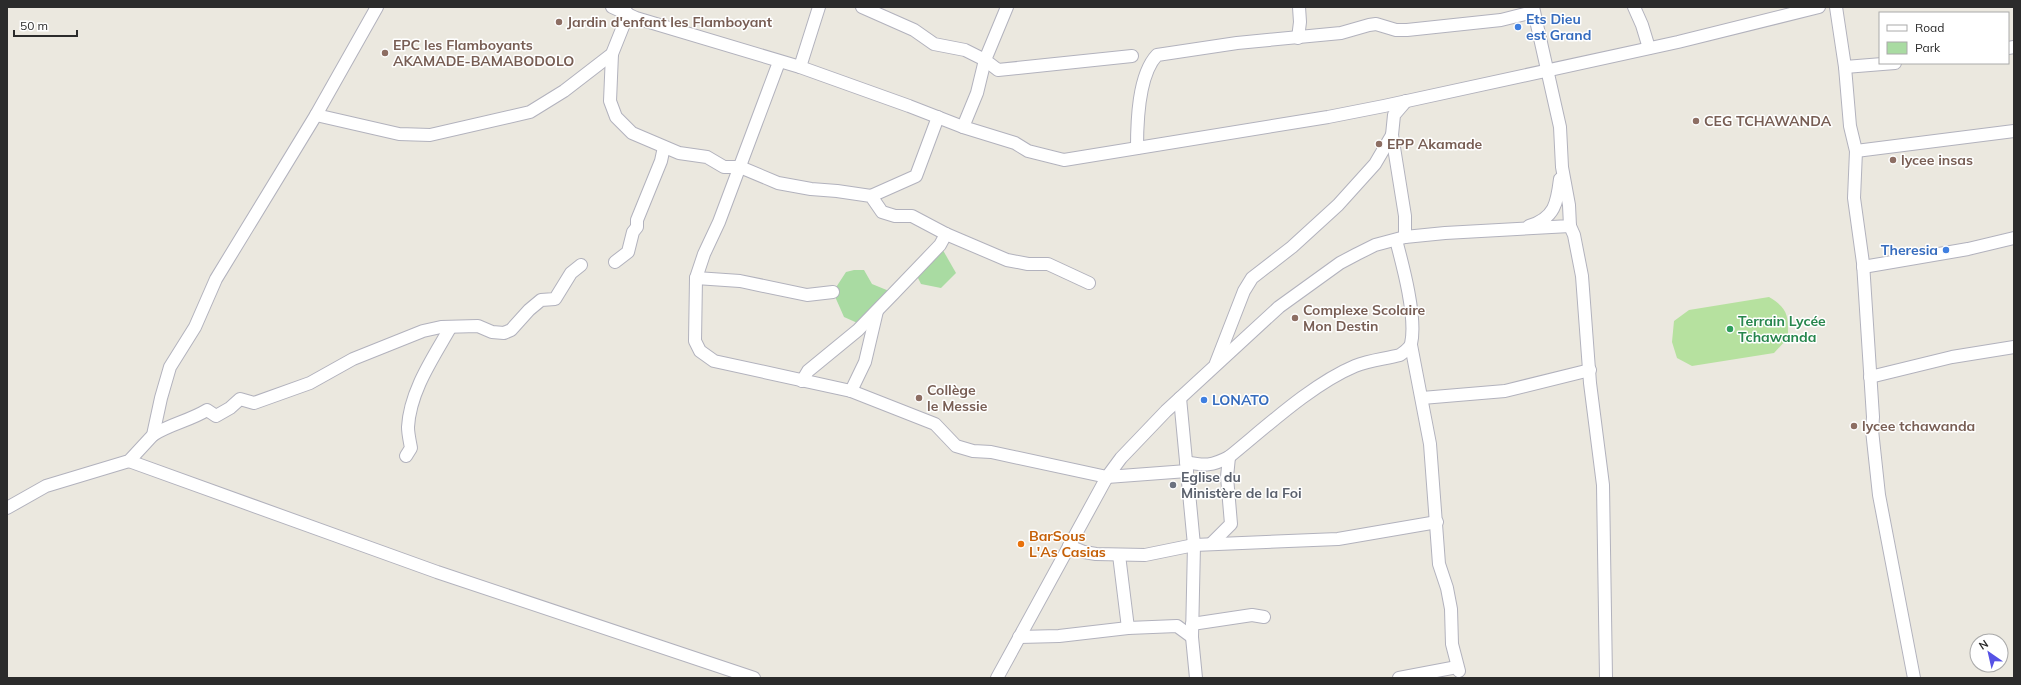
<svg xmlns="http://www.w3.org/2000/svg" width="2021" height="685" viewBox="0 0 2021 685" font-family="Mulish,sans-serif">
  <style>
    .green { fill: #a9dba2 }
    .pitch { fill: #b6e19f }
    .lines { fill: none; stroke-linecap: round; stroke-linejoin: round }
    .minor-casing { stroke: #b2b2bd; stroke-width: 14 }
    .minor { stroke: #fff; stroke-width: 12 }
    .education-dot { fill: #8d6e63; stroke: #fff; stroke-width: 1.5 }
    .shop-dot { fill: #3f7fe0; stroke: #fff; stroke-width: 1.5 }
    .leisure-dot { fill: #2e9e5b; stroke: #fff; stroke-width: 1.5 }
    .worship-dot { fill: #6b7280; stroke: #fff; stroke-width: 1.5 }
    .food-dot { fill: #e8710a; stroke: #fff; stroke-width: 1.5 }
    .labels { text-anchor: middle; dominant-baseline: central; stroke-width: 3; stroke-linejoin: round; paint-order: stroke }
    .shop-label { font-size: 14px; font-weight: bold; fill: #366cbe; stroke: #fff; text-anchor: start }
    .education-label { font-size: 14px; font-weight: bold; fill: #785e54; stroke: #fff; text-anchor: start }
    .leisure-label { font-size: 14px; font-weight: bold; fill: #27864d; stroke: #fff; text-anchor: start }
    .worship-label { font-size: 14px; font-weight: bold; fill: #5b616d; stroke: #fff; text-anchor: start }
    .food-label { font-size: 14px; font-weight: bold; fill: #c56008; stroke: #fff; text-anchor: start }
  </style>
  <rect width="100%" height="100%" fill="#ebe8df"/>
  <g class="green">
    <polygon points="940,245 956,273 941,288 921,284 915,272"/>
    <polygon points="854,270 864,270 872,284 894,293 862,325 844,317 833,292 846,272"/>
  </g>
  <path class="pitch" d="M1769 297C1789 309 1788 316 1788 338L1774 353 1692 366 1677 358 1672 342 1674 321 1689 310Z"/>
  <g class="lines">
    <defs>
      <g id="minor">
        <polyline points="612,7 636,18 800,67 909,106 963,127 1015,143 1028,151 1064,160 1328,117 1384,106 1678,42 1819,7"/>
        <polyline points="862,7 914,30 934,44 965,50 985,60 977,93 963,127"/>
        <polyline points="1007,7 985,60 998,70 1132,56"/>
        <polyline points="1634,7 1642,25 1649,48"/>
        <polyline points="1836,7 1845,67 1850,126 1856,151 1854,198 1863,263 1873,417 1872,430 1879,495 1914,678"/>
        <polyline points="1298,38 1300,22 1299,7"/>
        <polyline points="2008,48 2014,47"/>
        <polyline points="612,54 610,101 616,117 632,133 679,153 707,157 724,167 740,167 778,183 811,189 837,191 871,196 882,212 895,216 912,216 946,234 1007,260 1028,264 1048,264 1089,283"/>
        <polyline points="779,62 719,222 704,254 696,278 695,341 700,351 714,361 851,391 935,424 956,446 973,451 991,452 1107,477 1187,471"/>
        <polyline points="800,67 819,7"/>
        <polyline points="1845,67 1895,63"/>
        <polyline points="316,115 399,134 430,135 530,112 564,91 612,54 628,14 623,8"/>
        <path d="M1137 148C1137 122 1138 75 1157 55L1237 43 1341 33 1369 25 1376 24 1396 30H1407L1501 20 1533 12"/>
        <polyline points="1856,151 2014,131"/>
        <polyline points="871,196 916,176 938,117"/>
        <path d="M1529 226C1555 218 1557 203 1560 179"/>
        <polyline points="1570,226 1574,235 1582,276 1590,383 1603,485 1606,678"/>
        <polyline points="1405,237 1405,216 1392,135 1394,115 1406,101"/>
        <polyline points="615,262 628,252 633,232 637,227 637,220 661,161 664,147"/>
        <polyline points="1863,267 1968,249 2014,238"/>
        <polyline points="696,278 740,281 807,295 833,292"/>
        <polyline points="1411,345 1430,444 1439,564 1447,588 1451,609 1452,644 1459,671"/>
        <polyline points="1216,363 1244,291 1252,278 1292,247 1338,205 1375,164 1392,135"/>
        <polyline points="1870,377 1952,357 2014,347"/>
        <polyline points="802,381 808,371 858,330 894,293 940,245 946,234"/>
        <polyline points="851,391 865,362 877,311"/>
        <polyline points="1180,398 1194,545 1192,637 1196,678"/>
        <polyline points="1422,398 1505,391 1590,370"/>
        <path d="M153 435C170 424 189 421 207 410L216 416 230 408 240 399 254 403 310 383 353 359 423 331 441 327 478 326 492 332 504 333 511 330 529 310 541 300 555 299 571 273 581 265"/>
        <path d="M406 456 411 448C410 442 408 434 408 427 410 391 433 358 450 328"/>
        <polyline points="129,461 437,572 754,678"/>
        <path d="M1186 462C1205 466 1212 466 1229 457 1266 427 1312 384 1355 366 1370 360 1385 359 1400 355 1404 352 1409 349 1411 344 1417 318 1403 266 1396 240"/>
        <polyline points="7,508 46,486 129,461 153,435 161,398 170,367 195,327 216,279 316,115 377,7"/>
        <polyline points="1211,544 1231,524 1227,477 1229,457"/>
        <polyline points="1069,546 1084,552 1096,554 1145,555 1194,545 1338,539 1437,522"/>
        <polyline points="1119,555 1128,628"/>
        <polyline points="1192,624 1252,615 1264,617"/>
        <polyline points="1019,637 1059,636 1128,628 1177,626 1192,637"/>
        <polyline points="997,678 1107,477 1121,458 1166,411 1279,307 1340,263 1357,254 1375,245 1405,237 1445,233 1570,226 1569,205 1562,167 1560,127 1533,7"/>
        <polyline points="1399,678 1457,667"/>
      </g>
    </defs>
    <use href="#minor" class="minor-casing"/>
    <use href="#minor" class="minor"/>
  </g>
  <g class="education-dot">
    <circle cx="559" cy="22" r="4"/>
    <circle cx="385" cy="53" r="4"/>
    <circle cx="1696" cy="121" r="4"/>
    <circle cx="1379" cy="144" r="4"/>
    <circle cx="1893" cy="160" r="4"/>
    <circle cx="1295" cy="318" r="4"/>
    <circle cx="919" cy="398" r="4"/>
    <circle cx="1854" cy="426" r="4"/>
  </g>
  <g class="shop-dot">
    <circle cx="1518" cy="27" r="4"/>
    <circle cx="1946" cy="250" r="4"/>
    <circle cx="1204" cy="400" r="4"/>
  </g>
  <circle class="leisure-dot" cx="1730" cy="329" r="4"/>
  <circle class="worship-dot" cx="1173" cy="485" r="4"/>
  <circle class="food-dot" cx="1021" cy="544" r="4"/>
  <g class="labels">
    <g class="shop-label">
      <text x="1526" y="19">Ets Dieu<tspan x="1526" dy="16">est Grand</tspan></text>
      <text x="1938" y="250" text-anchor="end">Theresia</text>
      <text x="1212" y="400">LONATO</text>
    </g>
    <g class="education-label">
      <text x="567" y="22">Jardin d'enfant les Flamboyant</text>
      <text x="393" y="45">EPC les Flamboyants<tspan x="393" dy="16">AKAMADE-BAMABODOLO</tspan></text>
      <text x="1704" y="121">CEG TCHAWANDA</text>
      <text x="1387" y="144">EPP Akamade</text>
      <text x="1901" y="160">lycee insas</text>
      <text x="1303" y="310">Complexe Scolaire<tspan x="1303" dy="16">Mon Destin</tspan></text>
      <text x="927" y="390">Collège<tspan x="927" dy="16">le Messie</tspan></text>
      <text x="1862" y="426">lycee tchawanda</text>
    </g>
    <g class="leisure-label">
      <text x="1738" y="321">Terrain Lycée<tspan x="1738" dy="16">Tchawanda</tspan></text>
    </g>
    <g class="worship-label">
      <text x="1181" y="477">Eglise du<tspan x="1181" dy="16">Ministère de la Foi</tspan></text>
    </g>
    <g class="food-label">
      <text x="1029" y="536">BarSous<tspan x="1029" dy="16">L'As Casias</tspan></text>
    </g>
  </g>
  <rect width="2021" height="685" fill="none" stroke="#2b2b2b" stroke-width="16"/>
  <rect x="1879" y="12" width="130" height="52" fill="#ffffff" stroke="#aaaaaa"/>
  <rect x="1887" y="25" width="20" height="6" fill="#ffffff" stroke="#aaaaaa"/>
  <text x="1915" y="32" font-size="12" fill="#2b2b2b">Road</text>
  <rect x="1887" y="42" width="20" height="12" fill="#a9dba2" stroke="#aaaaaa"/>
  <text x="1915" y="52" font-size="12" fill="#2b2b2b">Park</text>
  <g transform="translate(1989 653) rotate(326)"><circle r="19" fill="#ffffff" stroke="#aaaaaa"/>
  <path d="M0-3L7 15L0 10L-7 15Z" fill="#5652e5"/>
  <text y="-6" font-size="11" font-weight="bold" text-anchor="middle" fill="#2b2b2b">N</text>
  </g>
  <path d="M14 30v6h63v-6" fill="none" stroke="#2b2b2b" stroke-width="2"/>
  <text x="20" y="30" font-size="12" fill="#2b2b2b" stroke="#ffffff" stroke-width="3" paint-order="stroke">50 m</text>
</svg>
